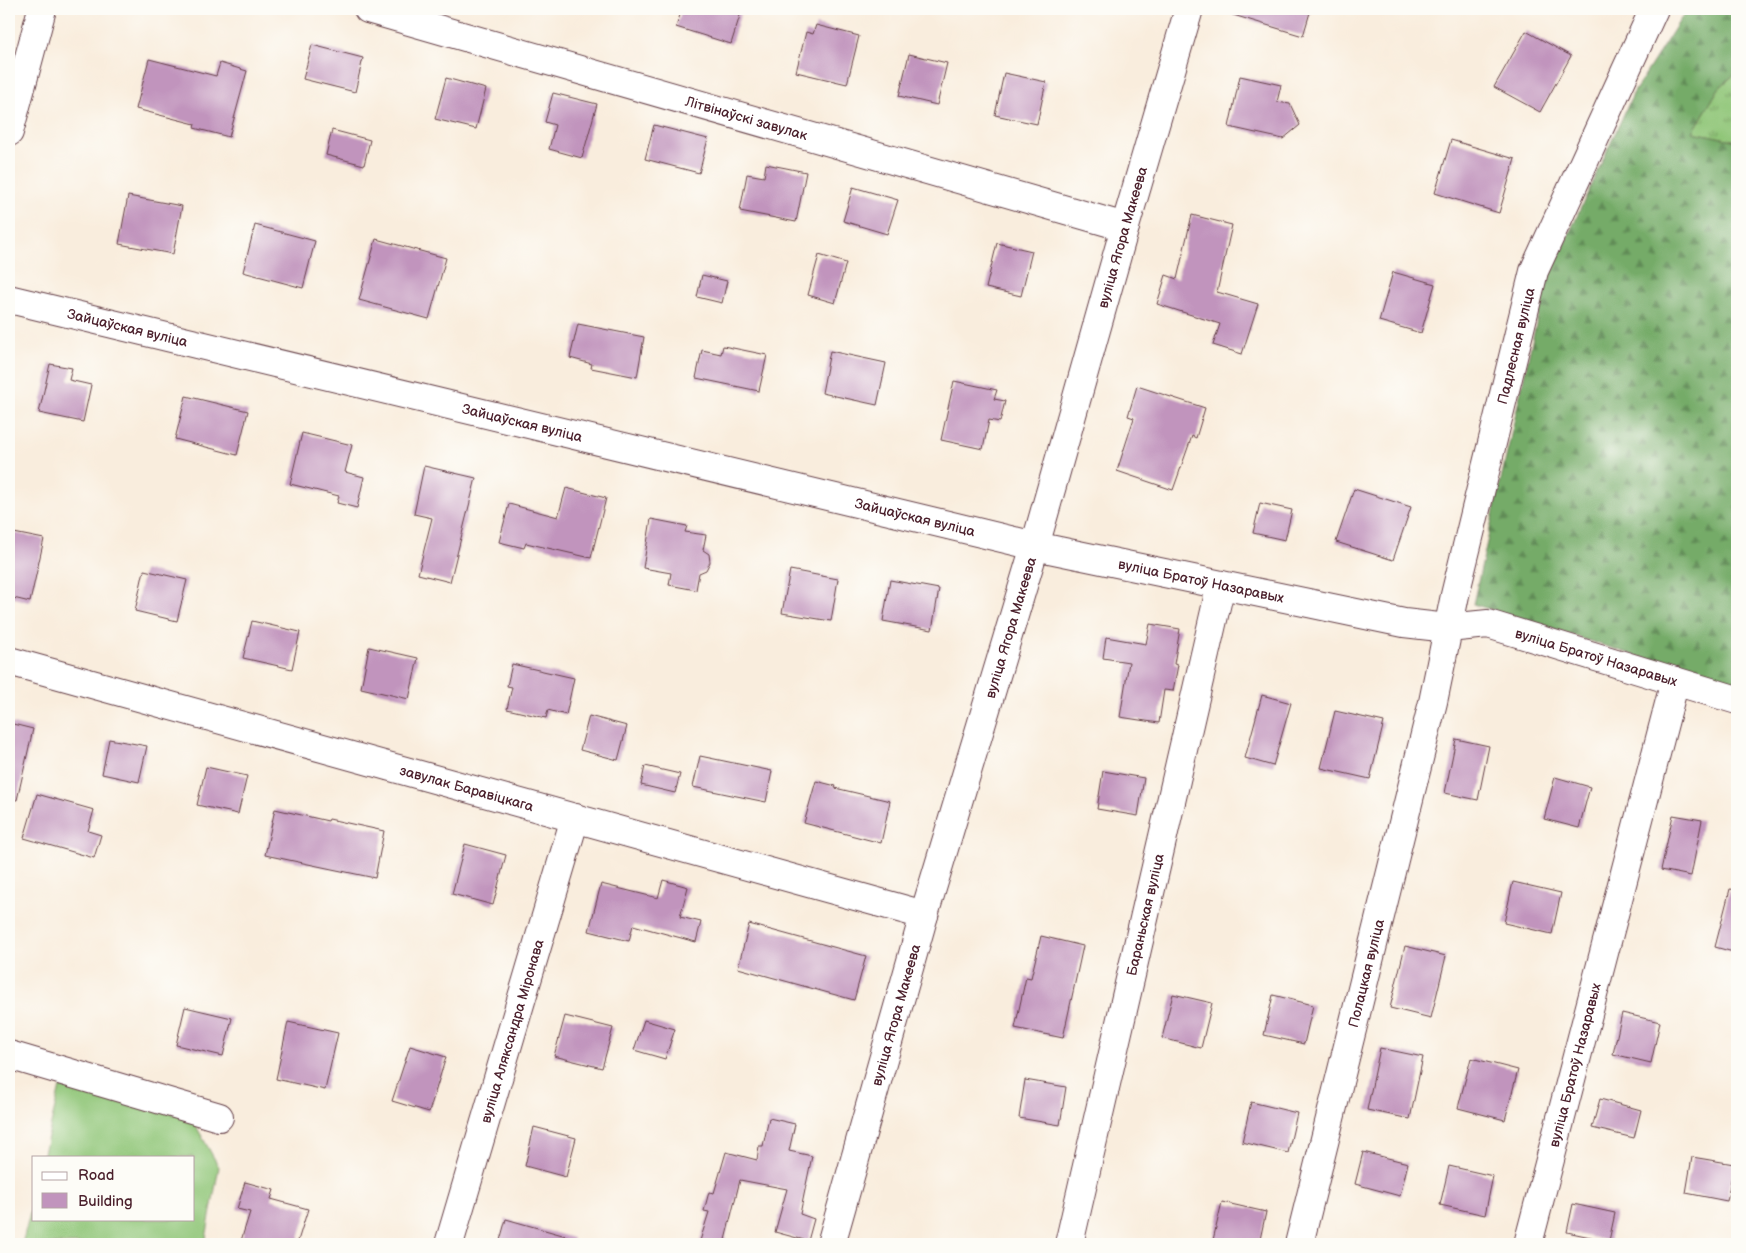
<svg xmlns="http://www.w3.org/2000/svg" width="1746" height="1253" viewBox="0 0 1746 1253" font-family="'Balsamiq Sans',sans-serif">
  <style>
    .grass { fill: url(#grass-tufts); stroke: #6d7252 }
    .forest { fill: url(#forest-firs); stroke: #5f654a }
    .garden { fill: #90c678; stroke: #6d7252 }
    .building { fill: #c194bd }
    .lines { fill: none; stroke-linecap: round; stroke-linejoin: round }
    .minor-casing { stroke: #643e46; stroke-width: 30 }
    .minor { stroke: #fff; stroke-width: 28 }
    .labels { text-anchor: middle; dominant-baseline: central; stroke-width: 4; stroke-linejoin: round; paint-order: stroke }
    .street-label { font-size: 14px; fill: #4a1f2b; stroke: #fdfcf7 }
  </style>
  <defs>
    <pattern id="grass-tufts" width="24" height="20" patternUnits="userSpaceOnUse" patternTransform="scale(1.25)"><rect width="24" height="20" fill="#90c678"/><path d="M3 7l-1-3M5 7V3M7 7l1-3M15 17l-1-3M17 17v-4M19 17l1-3" fill="none" stroke="#78a063"/></pattern>
    <pattern id="forest-firs" width="22" height="20" patternUnits="userSpaceOnUse" patternTransform="scale(1.25)"><rect width="22" height="20" fill="#74ab68"/><path d="M5 1l3.5 6h-7zM16 11l3.5 6h-7z" fill="#618b56"/></pattern>
  </defs>
  <rect width="100%" height="100%" fill="#fdfcf7"/>
  <filter id="ink" filterUnits="userSpaceOnUse"><feTurbulence type="fractalNoise" baseFrequency=".02" numOctaves="2"/><feDisplacementMap in="SourceGraphic" scale="10" xChannelSelector="R" yChannelSelector="G"/><feConvolveMatrix kernelMatrix="1 2 1 2 8 2 1 2 1" color-interpolation-filters="sRGB"/></filter>
  <filter id="wash" filterUnits="userSpaceOnUse"><feTurbulence type="fractalNoise" baseFrequency=".0096" numOctaves="4" result="noise"/><feDisplacementMap in="SourceGraphic" scale="20" xChannelSelector="R" yChannelSelector="G"/><feGaussianBlur stdDeviation="1.12" result="paint"/><feColorMatrix in="noise" values="0 0 0 0 0 0 0 0 0 0 0 0 0 0 0 0 0 1.4 0 .05"/><feComposite in="paint" operator="in"/></filter>
  <g filter="url(#wash)">
    <rect width="100%" height="100%" fill="#f9eddd"/>
    <polygon class="grass" points="1737,72 1737,141 1693,132 1719,88"/>
    <polygon class="forest" points="1687,9 1737,9 1737,72 1719,88 1693,132 1737,141 1737,688 1473,604 1544,288 1634,92"/>
    <polygon class="garden" points="60,1087 191,1117 219,1167 205,1244 22,1244 34,1197 34,1219 194,1219 194,1157 43,1157"/>
    <g id="blocks">
      <g class="building">
        <polygon points="682,9 742,9 731,44 676,27"/>
        <polygon points="1231,9 1311,9 1303,36 1230,14"/>
        <polygon points="816,25 859,36 847,84 796,72 806,32 813,34"/>
        <polygon points="1526,31 1571,56 1540,112 1494,87"/>
        <polygon points="312,45 363,58 355,92 303,79"/>
        <polygon points="909,54 947,63 937,105 899,96"/>
        <polygon points="149,59 216,76 220,63 247,71 229,137 194,128 195,124 136,109"/>
        <polygon points="1004,73 1046,82 1037,124 995,115"/>
        <polygon points="1240,76 1281,85 1277,102 1290,104 1300,125 1283,139 1229,127"/>
        <polygon points="446,78 486,89 476,129 435,119"/>
        <polygon points="553,93 597,104 582,158 549,149 555,125 545,122"/>
        <polygon points="654,125 708,139 699,173 645,159"/>
        <polygon points="332,130 370,140 364,165 326,155"/>
        <polygon points="1451,140 1515,159 1499,213 1435,193"/>
        <polygon points="766,164 806,172 796,222 740,211 747,174 764,177"/>
        <polygon points="853,187 898,200 887,234 843,221"/>
        <polygon points="128,196 182,206 173,254 119,244"/>
        <polygon points="1192,215 1232,225 1217,292 1258,304 1242,354 1213,345 1220,324 1157,304 1166,275 1177,279"/>
        <polygon points="255,225 315,241 303,288 243,272"/>
        <polygon points="376,239 446,258 429,319 359,300"/>
        <polygon points="997,243 1032,251 1021,296 986,288"/>
        <polygon points="819,255 846,263 835,303 808,295"/>
        <polygon points="1393,272 1435,284 1421,333 1379,321"/>
        <polygon points="702,275 727,281 722,303 697,297"/>
        <polygon points="578,324 644,337 637,377 591,368 592,364 570,358"/>
        <polygon points="723,346 767,355 759,391 696,378 702,350 721,354"/>
        <polygon points="830,351 886,363 877,405 822,393"/>
        <polygon points="50,364 72,368 69,380 91,385 83,422 39,413"/>
        <polygon points="954,381 997,390 994,399 1005,401 1000,422 989,420 983,449 941,440"/>
        <polygon points="1137,386 1205,408 1196,438 1192,436 1173,490 1117,471 1134,418 1128,416"/>
        <polygon points="186,396 248,411 237,455 175,439"/>
        <polygon points="302,433 352,445 345,472 364,477 357,508 337,503 339,496 290,484"/>
        <polygon points="424,466 476,478 450,582 418,574 432,518 414,514"/>
        <polygon points="566,488 606,498 591,558 526,543 524,548 499,542 509,504 558,517"/>
        <polygon points="1354,489 1411,507 1393,560 1336,542"/>
        <polygon points="1260,503 1292,510 1285,540 1253,533"/>
        <polygon points="651,519 687,526 685,532 706,535 703,550 709,554 710,562 706,570 699,573 696,590 669,585 671,573 643,568"/>
        <polygon points="9,532 44,539 30,602 9,597"/>
        <polygon points="144,570 187,580 177,621 135,611"/>
        <polygon points="790,570 838,579 831,621 782,613"/>
        <polygon points="890,580 939,589 932,630 883,621"/>
        <polygon points="252,621 300,632 292,669 243,658"/>
        <polygon points="1150,624 1180,629 1174,664 1178,665 1173,691 1164,690 1159,723 1120,717 1129,662 1103,658 1106,637 1146,644"/>
        <polygon points="369,647 418,658 409,699 361,688"/>
        <polygon points="512,664 574,678 566,715 548,710 546,718 507,709 512,687 507,686"/>
        <polygon points="1262,695 1291,703 1273,766 1245,758"/>
        <polygon points="1335,711 1384,722 1370,779 1321,768"/>
        <polygon points="589,716 627,726 618,760 580,750"/>
        <polygon points="9,723 33,729 17,800 9,799"/>
        <polygon points="109,739 147,746 139,782 102,774"/>
        <polygon points="1456,739 1489,746 1478,800 1445,793"/>
        <polygon points="700,756 772,771 766,802 693,787"/>
        <polygon points="645,766 680,774 675,793 641,785"/>
        <polygon points="206,767 247,776 238,814 197,805"/>
        <polygon points="1103,771 1144,778 1138,816 1097,809"/>
        <polygon points="1555,777 1590,787 1579,828 1544,819"/>
        <polygon points="816,781 836,786 835,788 890,801 881,843 804,823"/>
        <polygon points="37,794 94,810 88,831 101,835 94,858 24,838"/>
        <polygon points="275,809 328,821 329,819 384,831 375,878 265,855"/>
        <polygon points="1673,815 1702,820 1691,876 1661,870"/>
        <polygon points="465,844 506,855 493,905 452,894"/>
        <polygon points="663,880 688,887 680,917 701,922 696,942 633,925 629,941 589,931 601,884 658,898"/>
        <polygon points="1513,882 1561,893 1552,934 1504,923"/>
        <polygon points="1730,889 1737,890 1737,953 1715,947"/>
        <polygon points="749,924 866,956 854,1000 738,968"/>
        <polygon points="1041,936 1083,946 1063,1038 1015,1028 1026,977 1031,978"/>
        <polygon points="1405,946 1446,956 1431,1018 1390,1008"/>
        <polygon points="1173,994 1212,1003 1201,1048 1162,1038"/>
        <polygon points="1273,995 1313,1005 1304,1044 1264,1035"/>
        <polygon points="185,1007 232,1018 223,1056 176,1045"/>
        <polygon points="1622,1013 1660,1022 1651,1063 1613,1054"/>
        <polygon points="565,1016 613,1028 602,1068 554,1056"/>
        <polygon points="644,1020 675,1029 665,1059 634,1050"/>
        <polygon points="288,1022 338,1033 325,1090 276,1079"/>
        <polygon points="410,1046 446,1057 429,1112 392,1101"/>
        <polygon points="1380,1048 1423,1057 1410,1119 1367,1110"/>
        <polygon points="1471,1058 1518,1070 1505,1120 1458,1108"/>
        <polygon points="1025,1080 1066,1087 1060,1125 1019,1118"/>
        <polygon points="1600,1099 1641,1110 1634,1138 1592,1128"/>
        <polygon points="1251,1102 1297,1113 1288,1153 1242,1142"/>
        <polygon points="769,1118 795,1124 789,1151 812,1156 800,1214 814,1219 808,1241 775,1232 787,1189 740,1180 724,1244 699,1244 709,1212 704,1211 709,1192 714,1193 726,1152 757,1160 759,1146 763,1146"/>
        <polygon points="534,1127 576,1138 566,1177 525,1166"/>
        <polygon points="1363,1152 1408,1163 1400,1196 1355,1184"/>
        <polygon points="1692,1157 1734,1164 1727,1201 1686,1193"/>
        <polygon points="1449,1166 1493,1176 1485,1215 1440,1205"/>
        <polygon points="245,1182 274,1190 271,1199 308,1209 297,1244 240,1244 250,1212 237,1209"/>
        <polygon points="1222,1202 1266,1212 1259,1244 1233,1244 1213,1240"/>
        <polygon points="1573,1204 1615,1213 1609,1241 1567,1232"/>
        <polygon points="506,1219 573,1238 572,1244 499,1244"/>
      </g>
    </g>
  </g>
  <g filter="url(#ink)">
    <use href="#blocks" fill-opacity="0" stroke="#643e46" stroke-width="1"/>
    <g class="lines">
      <defs>
        <g id="minor">
          <path id="s1" d="M368 9 1125 227"/>
          <polyline points="9,132 42,9"/>
          <path id="s2" d="M9 299 1035 546 1404 623 1448 628 1488 624 1737 700"/>
          <path id="s3" d="M9 661 924 915"/>
          <polyline points="9,1055 219,1117"/>
          <path id="s4" d="M449 1244 575 818"/>
          <path id="s5" d="M831 1244 924 915 1035 546 1125 227 1189 9"/>
          <path id="s6" d="M1069 1244 1221 585"/>
          <path id="s7" d="M1299 1244 1433 702 1455 595 1534 271 1654 9"/>
          <path id="s8" d="M1528 1244 1675 681"/>
        </g>
      </defs>
      <use href="#minor" class="minor-casing"/>
      <use href="#minor" class="minor"/>
    </g>
  </g>
  <g class="labels">
    <g class="street-label">
      <text stroke="none"><textPath href="#s1" startOffset="394">Літвінаўскі завулак</textPath></text>
      <text stroke="none"><textPath href="#s5" startOffset="1048">вуліца Ягора Макеева</textPath></text>
      <text stroke="none"><textPath href="#s2" startOffset="122">Зайцаўская вуліца</textPath></text>
      <text stroke="none"><textPath href="#s7" startOffset="924">Падлесная вуліца</textPath></text>
      <text stroke="none"><textPath href="#s2" startOffset="528">Зайцаўская вуліца</textPath></text>
      <text stroke="none"><textPath href="#s2" startOffset="932">Зайцаўская вуліца</textPath></text>
      <text stroke="none"><textPath href="#s2" startOffset="1225">вуліца Братоў Назаравых</textPath></text>
      <text stroke="none"><textPath href="#s5" startOffset="642">вуліца Ягора Макеева</textPath></text>
      <text stroke="none"><textPath href="#s2" startOffset="1630">вуліца Братоў Назаравых</textPath></text>
      <text stroke="none"><textPath href="#s3" startOffset="475">завулак Баравіцкага</textPath></text>
      <text stroke="none"><textPath href="#s6" startOffset="338">Бараньская вуліца</textPath></text>
      <text stroke="none"><textPath href="#s7" startOffset="279">Полацкая вуліца</textPath></text>
      <text stroke="none"><textPath href="#s5" startOffset="238">вуліца Ягора Макеева</textPath></text>
      <text stroke="none"><textPath href="#s4" startOffset="222">вуліца Аляксандра Міронава</textPath></text>
      <text stroke="none"><textPath href="#s8" startOffset="185">вуліца Братоў Назаравых</textPath></text>
    </g>
  </g>
  <rect width="1746" height="1253" fill="none" stroke="#fdfcf7" stroke-width="30"/>
  <rect x="32" y="1156" width="162" height="65" fill="#fdfcf7" stroke="#b5a4a5"/>
  <rect x="42" y="1172" width="25" height="8" fill="#ffffff" stroke="#b5a4a5"/>
  <text x="78" y="1180" font-size="15" fill="#4a1f2b">Road</text>
  <rect x="42" y="1193" width="25" height="15" fill="#c194bd" stroke="#b5a4a5"/>
  <text x="78" y="1206" font-size="15" fill="#4a1f2b">Building</text>
</svg>
